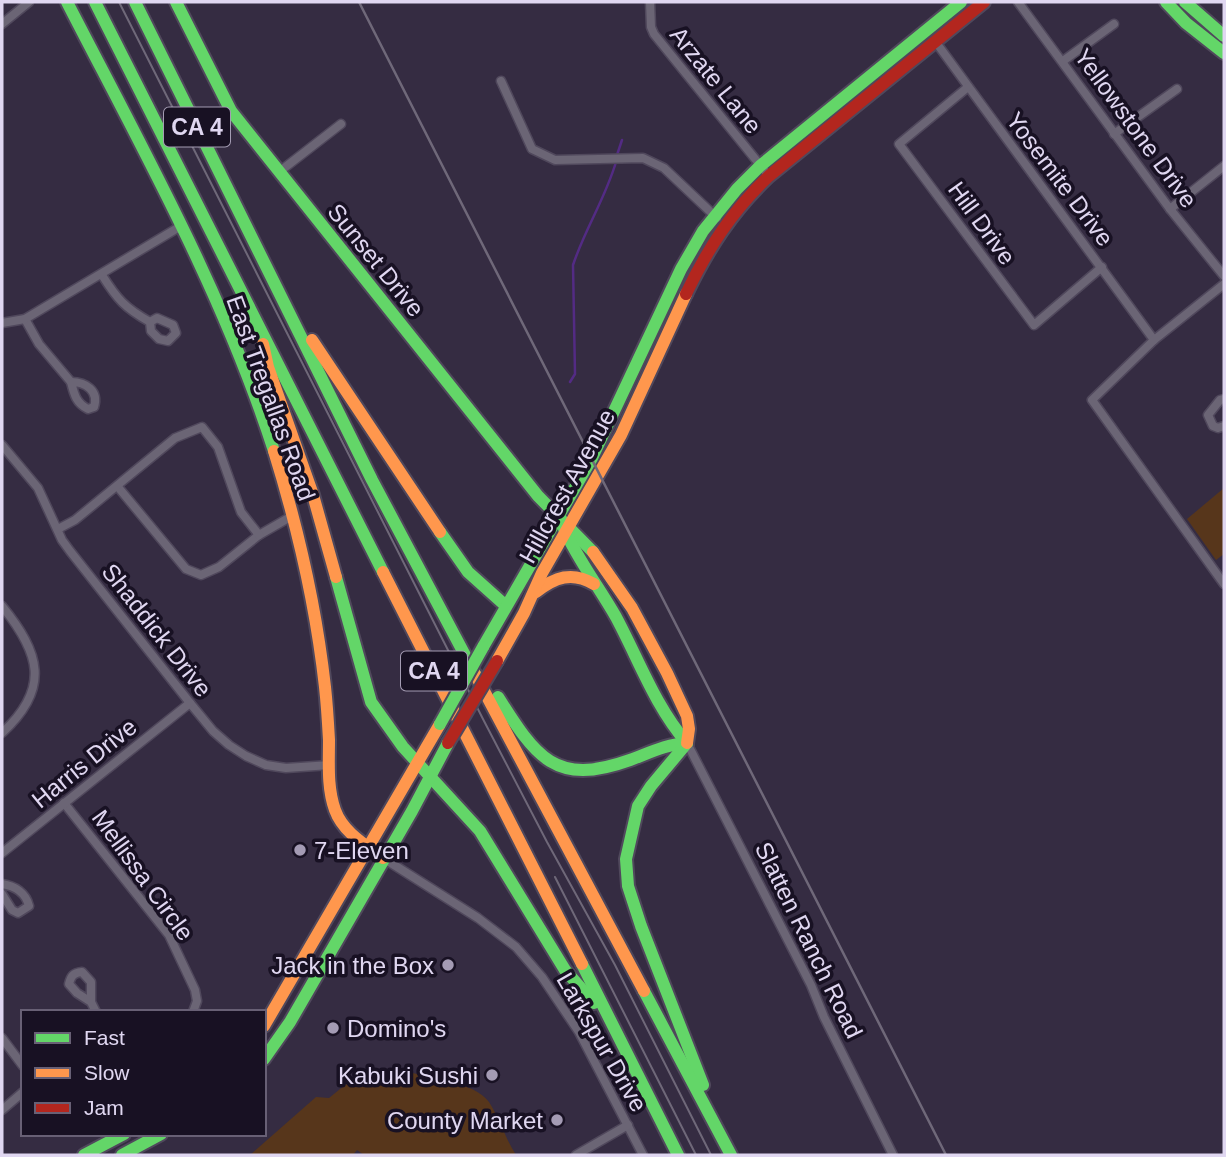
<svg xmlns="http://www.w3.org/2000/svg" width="1226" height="1157" viewBox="0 0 1226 1157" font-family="Helvetica,sans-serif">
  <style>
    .green { fill: #57361b }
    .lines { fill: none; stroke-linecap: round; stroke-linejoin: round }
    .stream { stroke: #532b84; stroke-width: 2.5 }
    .street-casing { stroke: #50485c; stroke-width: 11 }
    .fast-casing { stroke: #50485c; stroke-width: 16 }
    .slow-casing { stroke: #50485c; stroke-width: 16 }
    .jam-casing { stroke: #50485c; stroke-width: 16 }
    .street { stroke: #6b6575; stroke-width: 8 }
    .fast { stroke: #63d668; stroke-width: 12 }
    .slow { stroke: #ff974d; stroke-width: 12 }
    .jam { stroke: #b3261e; stroke-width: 12 }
    .tram { stroke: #6f6879; stroke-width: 2 }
    .rail { stroke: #6f6879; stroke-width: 2.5 }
    .fast-bridge-casing { stroke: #50485c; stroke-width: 16; stroke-linecap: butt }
    .jam-bridge-casing { stroke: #50485c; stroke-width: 16; stroke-linecap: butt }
    .fast-bridge { stroke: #63d668; stroke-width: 12 }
    .jam-bridge { stroke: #b3261e; stroke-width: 12 }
    .poi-dot { fill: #a49bb4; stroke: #181123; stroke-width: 2.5 }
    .labels { text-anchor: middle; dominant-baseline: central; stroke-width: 7; stroke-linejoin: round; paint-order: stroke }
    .shield { fill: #181123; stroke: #a49cb3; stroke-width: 2 }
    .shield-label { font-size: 23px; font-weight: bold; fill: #e0d7f1 }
    .street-label { font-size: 24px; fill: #e0d7f1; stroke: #181123 }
    .poi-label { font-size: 24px; fill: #e0d7f1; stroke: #181123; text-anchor: end }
  </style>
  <rect width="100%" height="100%" fill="#352c42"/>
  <g class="green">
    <polygon points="1224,488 1224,554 1216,560 1187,519"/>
    <path d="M404 1071C427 1077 475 1082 489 1102 500 1119 505 1138 516 1155H364L357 1150 353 1155H250L316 1097 329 1098 345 1085 364 1077 381 1080Z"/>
  </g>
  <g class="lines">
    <g class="stream">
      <polyline points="617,155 622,140"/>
      <path d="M570 382 575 374 573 265C585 229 605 199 616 162"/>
    </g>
    <defs>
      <g id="street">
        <polyline points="650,2 651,27 654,34 769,176"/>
        <polyline points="1018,2 1170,209 1224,276"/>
        <polyline points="2,24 29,2"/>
        <polyline points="935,41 1154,340"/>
        <polyline points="1063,61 1114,24"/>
        <polyline points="501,81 532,149 555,160 643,158 664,168 717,218"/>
        <polyline points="968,87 899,144 1034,325 1102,267"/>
        <polyline points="1114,134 1177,89"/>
        <polyline points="279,172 341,124"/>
        <polyline points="1170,209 1224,166"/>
        <path d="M102 275C117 299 125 308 150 322L157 318 173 325 176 333 168 341 159 339 151 331 150 322"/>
        <polyline points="1224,284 1154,340 1092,400 1224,584"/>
        <polyline points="25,319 39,344 71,382"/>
        <polyline points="2,323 25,319 181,226"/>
        <path d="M71 382C86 382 99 391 94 407L88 409C76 403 74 394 71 382Z"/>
        <polyline points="1224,399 1220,400 1208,415 1213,426 1218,428 1224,426"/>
        <polyline points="2,445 38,488 62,540 70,551 190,703 213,731 229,745 246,756 266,765 286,768 330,765"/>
        <polyline points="118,487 186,569 201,575 219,567 259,535 292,516"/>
        <polyline points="58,529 75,520 175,438 202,427 218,447 241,512 259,535"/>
        <path d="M2 606C40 653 51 688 2 733"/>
        <polyline points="687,743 811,985 824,1017 893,1155"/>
        <polyline points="64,803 169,935 195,990 197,1001 193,1012"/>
        <polyline points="2,853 190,703"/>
        <polyline points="383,858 478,918 516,947 542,977 579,1032 643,1155"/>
        <path d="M2 884C15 886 26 893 29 906L18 913 12 910 2 894"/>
        <path d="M91 1002 77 993 69 984C71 976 73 973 82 972L91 982V1002L96 1012"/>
        <polyline points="2,1038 23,1066"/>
        <polyline points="2,1110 23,1092"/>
        <polyline points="576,1155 628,1125"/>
      </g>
      <g id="fast">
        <path d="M67 2C142 148 224 294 274 451"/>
        <polyline points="95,2 383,572"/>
        <polyline points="135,2 372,480 475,674"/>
        <polyline points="176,2 231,111 538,496 593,552"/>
        <polyline points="1166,2 1186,23 1224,53"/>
        <polyline points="1185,2 1224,36"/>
        <path d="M564 529C578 560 599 587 616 617 639 660 655 706 687 743"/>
        <polyline points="440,532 468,572 506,606"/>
        <polyline points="336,577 371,702 403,747 480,831 565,970 594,1003"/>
        <polyline points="483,647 592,458 681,269 703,231 737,189 760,166 961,2"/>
        <path d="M498 697C536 757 555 787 630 760 649 753 667 744 687 743"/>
        <polyline points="687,743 651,786 638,806 626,859 628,886 641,926 703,1085"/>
        <polyline points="582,964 678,1155"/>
        <polyline points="644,991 731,1155"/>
        <polyline points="264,1059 290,1022 412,811 448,743"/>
        <polyline points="84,1155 124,1134"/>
        <polyline points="122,1155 161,1134"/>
      </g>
      <g id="slow">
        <polyline points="312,340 440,532"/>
        <polyline points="263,344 268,367 313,495 336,577"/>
        <path d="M274 451C298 528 316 607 325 687 327 705 328 722 329 740 329 763 327 788 335 810 343 832 364 844 383 858"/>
        <polyline points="593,552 632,608 667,673 687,716 689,729 687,743"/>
        <polyline points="383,572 582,964"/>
        <path d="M536 592C555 577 572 571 594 584"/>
        <polyline points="497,661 524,613 542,573 621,435 686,294"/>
        <polyline points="475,674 644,991"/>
        <polyline points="264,1026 440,724"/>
      </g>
      <path id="jam" d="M686 294C708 248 732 211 769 176L984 2"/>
    </defs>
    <use href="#street" class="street-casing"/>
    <use href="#fast" class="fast-casing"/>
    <use href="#slow" class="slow-casing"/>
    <use href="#jam" class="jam-casing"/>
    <use href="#street" class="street"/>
    <use href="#fast" class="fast"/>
    <use href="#slow" class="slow"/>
    <use href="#jam" class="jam"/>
    <g class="tram">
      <polyline points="119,2 484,721 547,842 615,965 711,1155"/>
      <polyline points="555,877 696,1155"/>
    </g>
    <polyline class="rail" points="359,2 946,1155"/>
    <defs>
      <polyline id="fast-bridge" points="440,724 483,647"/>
      <polyline id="jam-bridge" points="448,743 497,661"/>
    </defs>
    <use href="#fast-bridge" class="fast-bridge-casing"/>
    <use href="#jam-bridge" class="jam-bridge-casing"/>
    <use href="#fast-bridge" class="fast-bridge"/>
    <use href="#jam-bridge" class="jam-bridge"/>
  </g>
  <g class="poi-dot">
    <circle cx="300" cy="850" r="7"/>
    <circle cx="448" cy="965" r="7"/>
    <circle cx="333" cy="1028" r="7"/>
    <circle cx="492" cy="1075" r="7"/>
    <circle cx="557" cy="1120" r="7"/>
  </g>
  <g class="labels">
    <g class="shield">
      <rect x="164" y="107.5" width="66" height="39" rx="5"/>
      <rect x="401" y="651.5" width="66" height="39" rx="5"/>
    </g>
    <g class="shield-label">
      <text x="197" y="127">CA 4</text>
      <text x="434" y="671">CA 4</text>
    </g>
    <g class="street-label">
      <text transform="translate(716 80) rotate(51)">Arzate Lane</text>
      <text transform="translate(1136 128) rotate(54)">Yellowstone Drive</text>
      <text transform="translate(1060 179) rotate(53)">Yosemite Drive</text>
      <text transform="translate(982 223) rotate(54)">Hill Drive</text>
      <text transform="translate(376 260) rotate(51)">Sunset Drive</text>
      <text transform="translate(271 398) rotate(70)">East Tregallas Road</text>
      <text transform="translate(567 486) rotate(-61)">Hillcrest Avenue</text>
      <text transform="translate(157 630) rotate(52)">Shaddick Drive</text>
      <text transform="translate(84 763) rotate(-39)">Harris Drive</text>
      <text transform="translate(143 875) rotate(54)">Mellissa Circle</text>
      <text transform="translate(809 940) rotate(64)">Slatten Ranch Road</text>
      <text transform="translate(602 1042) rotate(60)">Larkspur Drive</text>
    </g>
    <g class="poi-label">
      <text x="314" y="850" text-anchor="start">7-Eleven</text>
      <text x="434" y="965">Jack in the Box</text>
      <text x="347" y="1028" text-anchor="start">Domino's</text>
      <text x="478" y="1075">Kabuki Sushi</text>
      <text x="543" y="1120">County Market</text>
    </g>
  </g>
  <rect width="1226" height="1157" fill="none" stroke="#e0d7f1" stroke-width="7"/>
  <rect x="21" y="1010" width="245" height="126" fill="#181123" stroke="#686075" stroke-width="2"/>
  <rect x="35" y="1033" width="35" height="10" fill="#63d668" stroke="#686075" stroke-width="2"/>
  <text x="84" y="1045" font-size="21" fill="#e0d7f1">Fast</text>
  <rect x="35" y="1068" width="35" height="10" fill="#ff974d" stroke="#686075" stroke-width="2"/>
  <text x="84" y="1080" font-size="21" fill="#e0d7f1">Slow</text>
  <rect x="35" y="1103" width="35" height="10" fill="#b3261e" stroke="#686075" stroke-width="2"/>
  <text x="84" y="1115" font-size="21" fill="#e0d7f1">Jam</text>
</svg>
